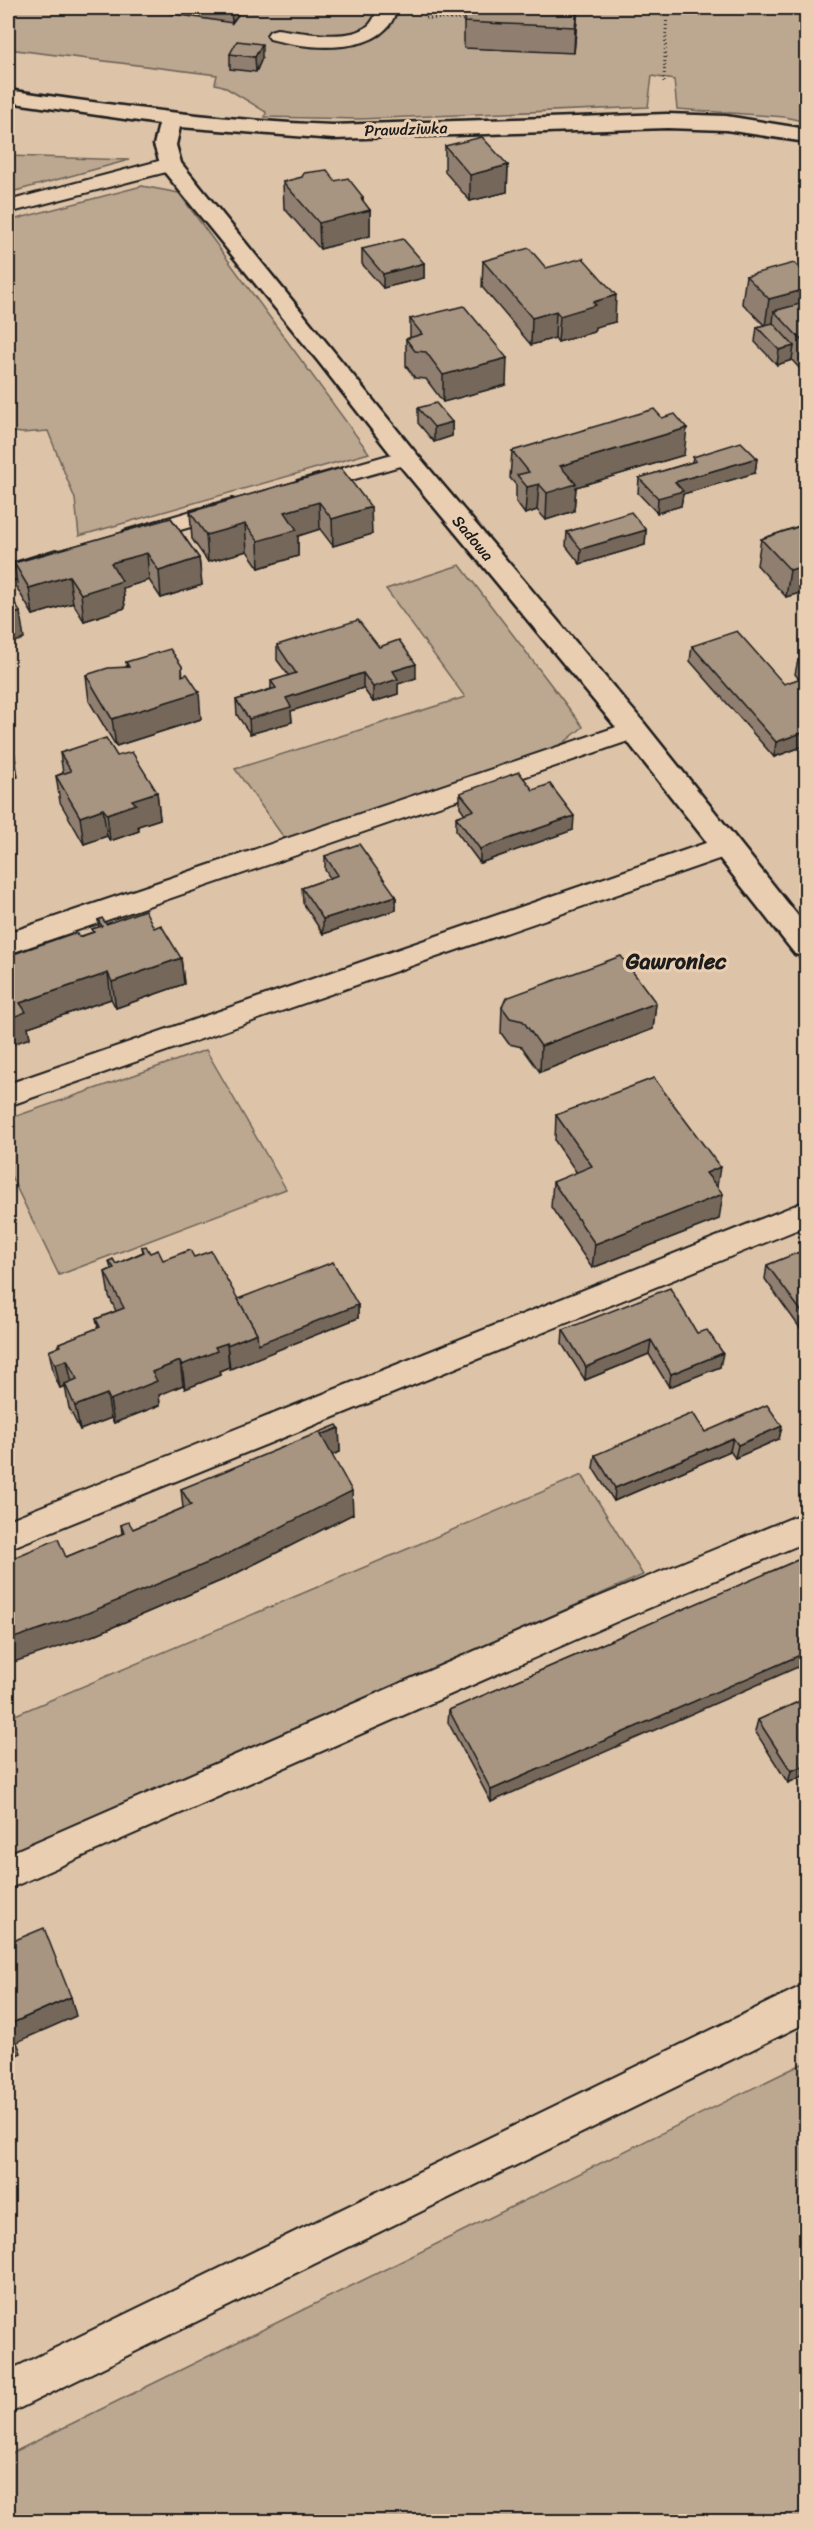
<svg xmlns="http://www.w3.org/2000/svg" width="814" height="2529" viewBox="0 0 814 2529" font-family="Sriracha,sans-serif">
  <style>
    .green { fill: #bca791; stroke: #6c6256; stroke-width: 1.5 }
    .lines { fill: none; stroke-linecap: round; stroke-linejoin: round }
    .service-casing { stroke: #1c1c1c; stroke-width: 4 }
    .minor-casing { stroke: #1c1c1c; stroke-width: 5 }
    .path { stroke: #1c1c1c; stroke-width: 3; stroke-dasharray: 1 3; stroke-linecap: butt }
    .service { fill: #e9ceb1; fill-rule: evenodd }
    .minor { fill: #e9ceb1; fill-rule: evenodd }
    .wall { fill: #907f6f; stroke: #1c1c1c; stroke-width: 1.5 }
    .shaded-wall { fill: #75685a; stroke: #1c1c1c; stroke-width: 1.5 }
    .building { fill: #a79481; stroke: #1c1c1c; stroke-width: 1.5 }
    .labels { text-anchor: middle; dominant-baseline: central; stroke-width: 6; stroke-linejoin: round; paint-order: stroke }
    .far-street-label { font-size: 16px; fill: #1c1c1c; stroke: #e9ceb1 }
    .quarter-label { font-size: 22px; font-weight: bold; fill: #1c1c1c; stroke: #e9ceb1 }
  </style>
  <rect width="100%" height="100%" fill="#ddc3a8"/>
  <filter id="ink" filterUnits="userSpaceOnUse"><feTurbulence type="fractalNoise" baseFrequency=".0167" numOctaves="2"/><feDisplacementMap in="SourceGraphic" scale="12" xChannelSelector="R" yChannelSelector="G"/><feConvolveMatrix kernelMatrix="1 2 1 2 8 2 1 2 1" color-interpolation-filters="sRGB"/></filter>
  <g filter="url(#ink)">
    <g class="green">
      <polygon points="8,8 806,8 806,122 785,117 677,109 674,80 652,76 648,107 360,119 265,117 266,112 223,86 215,84 217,75 8,49"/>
      <polygon points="8,156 129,160 8,193"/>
      <polygon points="142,186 179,193 369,453 79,536 75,499 48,431 22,433 8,431 8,221"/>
      <polygon points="460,565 583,727 561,745 285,839 235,769 465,697 386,589"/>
      <polygon points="206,1050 286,1189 59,1275 8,1170 8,1119"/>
      <polygon points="582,1475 643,1575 8,1859 8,1718"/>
      <polygon points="806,2062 806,2521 8,2521 8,2455"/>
    </g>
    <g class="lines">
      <defs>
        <g id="service">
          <path d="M377 8H397C386 58 308 49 270 39L267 35 270 31 277 29C300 32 345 41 365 28 373 23 375 16 377 8Z"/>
          <polygon points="170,158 178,159 181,164 178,169 8,213 8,201"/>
          <polygon points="406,450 414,452 418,457 414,462 306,493 297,491 294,486 297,481"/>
          <polygon points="232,499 241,502 244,507 241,512 133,544 124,541 121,536 124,531"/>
          <polygon points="56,550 65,552 68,558 65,564 8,581 8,565"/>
          <polygon points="634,721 643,724 647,730 643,736 8,954 8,933"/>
          <polygon points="726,836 736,839 740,846 736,853 8,1106 8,1084"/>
          <polygon points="806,1201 806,1226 8,1549 8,1520"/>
          <polygon points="806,1512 806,1542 618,1621 8,1889 8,1854 594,1599"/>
          <polygon points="806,1984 806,2023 8,2414 8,2371"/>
        </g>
        <path id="minor" d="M8 90C116 106 224 121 333 125L667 114 726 116 806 129V142L726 130 667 128 333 139 180 127 176 145 181 163 415 452 644 723 806 926V957L795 954 624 737 397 462 318 361 162 169 154 145 159 124 8 102Z"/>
      </defs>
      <use href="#service" class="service-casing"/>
      <use href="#minor" class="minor-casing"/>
      <g class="path">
        <polyline points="426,18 469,20"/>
        <polyline points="664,82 667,8"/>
      </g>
      <use href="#service" class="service"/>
      <use href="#minor" class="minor"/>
    </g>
    <g class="wall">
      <polygon points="168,8 243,8 232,23 168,13"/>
      <polygon points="467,8 578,8 574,53 464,48 464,22"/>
      <polygon points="230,54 262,58 256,72 230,69"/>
      <polygon points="445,146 508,165 507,192 470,201 445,172"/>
      <polygon points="335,181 363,202 370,210 370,236 320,249 284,208 283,182"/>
      <polygon points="362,249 424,263 424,278 383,288 362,264"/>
      <polygon points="483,261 546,268 615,322 595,327 594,332 558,342 555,338 531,345 482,287"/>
      <polygon points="807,275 807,369 802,371 792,360 777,365 755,342 757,327 764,325 742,303 746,276"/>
      <polygon points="410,319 506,385 443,402 426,379 415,378 406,366 406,339 410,338"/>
      <polygon points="418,408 452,422 452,436 434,442 418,423"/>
      <polygon points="512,451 684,455 576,487 574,511 546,520 537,510 525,514 516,502 516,485 510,478"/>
      <polygon points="693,457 757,458 755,473 683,494 681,506 657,513 638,493 639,478 692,462"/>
      <polygon points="341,468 372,534 333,546 320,529 298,536 298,556 259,568 247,551 208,562 192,539 190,512"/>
      <polygon points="171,518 199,558 202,585 161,598 149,580 123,588 125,608 84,621 73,603 33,615 18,590 14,563"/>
      <polygon points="807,519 807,591 786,597 757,565 761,539 799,526 800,521"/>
      <polygon points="646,530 645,545 580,564 566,546 567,532"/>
      <polygon points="277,645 379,647 416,678 398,684 398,694 373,702 363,688 291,711 292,722 250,734 237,715 236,700 271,689 271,681 289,676 277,660"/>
      <polygon points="692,646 784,684 799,679 795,674 798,660 807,657 807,745 774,757 690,661"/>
      <polygon points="126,662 183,676 201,719 116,746 89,701 86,675 127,667"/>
      <polygon points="60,753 117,756 157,792 160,819 138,826 139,831 110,841 107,836 84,844 60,802 56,776 63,773"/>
      <polygon points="806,762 807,762 807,795 801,789"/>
      <polygon points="533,790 573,830 480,863 456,831 456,817 465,814 460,807 460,793"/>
      <polygon points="325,856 396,896 396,910 323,934 303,903 302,888 330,878 325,870"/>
      <polygon points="98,920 106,924 154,928 181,958 184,984 116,1008 111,999 28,1027 30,1038 8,956 79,937 93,932 92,929 99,927"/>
      <polygon points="656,1003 653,1029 540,1072 522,1047 509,1044 501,1033 502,1007"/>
      <polygon points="556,1115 717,1187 719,1219 592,1268 551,1207 553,1182 577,1173 555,1141"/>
      <polygon points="142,1247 150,1253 163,1260 194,1257 238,1299 358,1305 358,1318 230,1369 229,1367 219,1371 220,1375 185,1389 183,1385 159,1395 160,1405 114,1423 111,1418 80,1430 69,1408 65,1386 60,1388 54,1375 49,1351 59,1347 59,1343 98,1328 96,1319 116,1311 109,1296 105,1272 111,1269 109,1261 116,1264 143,1252"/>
      <polygon points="807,1249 807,1335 805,1335 765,1279 767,1265"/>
      <polygon points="563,1330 697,1333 720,1367 669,1387 649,1354 585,1380 562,1344"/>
      <polygon points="782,1426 779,1439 735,1458 730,1451 614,1501 593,1468 595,1455 705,1432"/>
      <polygon points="339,1428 340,1452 332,1455 353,1514 225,1579 92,1636 66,1557 122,1534 121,1525 133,1529 183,1508 181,1489"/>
      <polygon points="807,1556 491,1802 448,1722 449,1710"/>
      <polygon points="807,1698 807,1774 788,1783 755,1731 758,1720"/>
    </g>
    <g class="shaded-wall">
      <polygon points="232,8 243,8 232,23 231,9"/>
      <polygon points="577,8 578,8 574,53 575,27"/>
      <polygon points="262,44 262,58 256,72 255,57"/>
      <polygon points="508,165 507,192 470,201 470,175"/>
      <polygon points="363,197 364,211 370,210 370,236 320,249 319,223"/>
      <polygon points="424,263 424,278 383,288 383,274"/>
      <polygon points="807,289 807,314 774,311 773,324 765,326 769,299"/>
      <polygon points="616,295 615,322 595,327 594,332 558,342 560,316 593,302"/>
      <polygon points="556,311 555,338 531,345 532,318"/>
      <polygon points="805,344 807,344 807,369 802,371"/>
      <polygon points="794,346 792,360 777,365 779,350"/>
      <polygon points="507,358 506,385 443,402 443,375"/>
      <polygon points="452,422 452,436 434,442 434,427"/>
      <polygon points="687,428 684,455 576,487 574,511 546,520 547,493 560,466"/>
      <polygon points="757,458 755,473 683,494 681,506 657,513 658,498 675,482"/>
      <polygon points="539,484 537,510 525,514 527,487"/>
      <polygon points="319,502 320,529 298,536 298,556 259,568 258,541 285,512"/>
      <polygon points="371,507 372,534 333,546 332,519"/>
      <polygon points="245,524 247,551 208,562 206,535"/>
      <polygon points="646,530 645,545 580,564 581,549"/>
      <polygon points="147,553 149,580 123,588 125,608 84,621 81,594 111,563"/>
      <polygon points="199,558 202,585 161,598 159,571"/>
      <polygon points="807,565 807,591 786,597 790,570"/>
      <polygon points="69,576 73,603 33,615 29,588"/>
      <polygon points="20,612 24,639 8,644 8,616"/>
      <polygon points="416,664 416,678 398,684 398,694 373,702 373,687 393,671"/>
      <polygon points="182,666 184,693 199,692 201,719 116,746 112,719 182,676"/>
      <polygon points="363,673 363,688 291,711 292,722 250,734 249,719 286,698"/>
      <polygon points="807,731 807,745 774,757 776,742"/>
      <polygon points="14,750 18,777 8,780 8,752"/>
      <polygon points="157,792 160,819 138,826 139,831 110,841 107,814 132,800"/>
      <polygon points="103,809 107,836 84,844 80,817"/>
      <polygon points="574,816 573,830 480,863 480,849"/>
      <polygon points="396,896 396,910 323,934 323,919"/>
      <polygon points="181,958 184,984 116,1008 112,982"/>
      <polygon points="108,973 111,999 28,1027 30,1038 8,1046 8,1019 20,1003"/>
      <polygon points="656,1003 653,1029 540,1072 541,1046"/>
      <polygon points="720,1167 716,1193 706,1173"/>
      <polygon points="723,1194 719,1219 592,1268 595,1244"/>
      <polygon points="8,1233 12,1262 8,1263"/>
      <polygon points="358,1305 358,1318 230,1369 227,1345 257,1333"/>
      <polygon points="651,1340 649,1354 585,1380 586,1367"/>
      <polygon points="227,1343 229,1367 219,1371 220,1375 185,1389 182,1365 215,1347"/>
      <polygon points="723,1353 720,1367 669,1387 671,1374"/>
      <polygon points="67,1360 72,1384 65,1384 65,1386 60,1388 55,1364"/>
      <polygon points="180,1361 183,1385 159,1395 160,1405 114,1423 110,1400 152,1372"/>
      <polygon points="107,1394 111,1418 80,1430 75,1406"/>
      <polygon points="782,1426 779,1439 735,1458 738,1445"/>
      <polygon points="339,1428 340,1452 322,1459 321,1435"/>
      <polygon points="733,1438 730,1451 614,1501 615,1488"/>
      <polygon points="352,1491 353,1514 225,1579 92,1636 8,1664 8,1640"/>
      <polygon points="807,1652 807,1663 491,1802 491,1790"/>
      <polygon points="807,1764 807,1774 788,1783 791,1771"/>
      <polygon points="71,1997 76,2016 17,2042 21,2053 8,2059 8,2038 10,2024"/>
    </g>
    <g class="building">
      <polygon points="467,8 577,8 575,27 464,22"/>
      <polygon points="237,41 262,44 255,57 230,54"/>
      <polygon points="482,137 508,165 470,175 445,146"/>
      <polygon points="327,170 335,181 348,178 363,197 361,198 370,210 319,223 283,182 302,177 304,173"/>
      <polygon points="403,239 424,263 383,274 362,249"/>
      <polygon points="529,248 546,268 583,258 616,295 593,302 596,305 560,316 556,311 532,318 483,261"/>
      <polygon points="794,263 807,275 807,289 769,299 746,276"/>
      <polygon points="807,302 807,344 805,344 774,311"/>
      <polygon points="464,306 507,358 443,375 426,352 415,351 406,339 422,334 410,319"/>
      <polygon points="773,323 794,346 779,350 757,327"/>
      <polygon points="436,403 452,422 434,427 418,408"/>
      <polygon points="654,409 662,418 675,414 687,428 560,466 576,484 547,493 539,484 527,487 517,475 529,472 512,451"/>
      <polygon points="741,442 757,458 675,482 683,491 658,498 639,478 696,461 693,457"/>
      <polygon points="341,468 371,507 332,519 319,502 285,512 297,530 258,541 245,524 206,535 190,512"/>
      <polygon points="631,512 646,530 581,549 567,532"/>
      <polygon points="171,518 199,558 159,571 147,553 111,563 122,581 81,594 69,576 29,588 14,563"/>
      <polygon points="807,519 807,565 790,570 761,539 804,525 800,521"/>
      <polygon points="8,591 20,612 8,616"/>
      <polygon points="358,620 379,647 399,640 416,664 393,671 398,679 373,687 363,673 286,698 291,707 249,719 236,700 276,688 271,681 296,673 277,645"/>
      <polygon points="737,631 784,684 807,676 807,731 776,742 692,646"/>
      <polygon points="170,649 182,666 182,676 187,674 199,692 112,719 86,675 108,668 129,667 126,662"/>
      <polygon points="807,657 807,670 798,660"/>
      <polygon points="106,738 117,756 132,752 157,792 132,800 136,804 107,814 103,809 80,817 56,776 71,771 60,753"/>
      <polygon points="8,740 14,750 8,752"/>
      <polygon points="519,772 533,790 550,784 574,816 480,849 456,817 474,810 460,793"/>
      <polygon points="359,844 396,896 323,919 302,888 338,875 325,856"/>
      <polygon points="145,910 154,928 161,925 181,958 112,982 108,973 20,1003 26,1012 8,1019 8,964 12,962 8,956 71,934 77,934 79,937 94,932 92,929 102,926 98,920 102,918 106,924"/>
      <polygon points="621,956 656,1003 541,1046 523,1021 510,1018 502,1007 506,998"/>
      <polygon points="654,1078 720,1167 706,1173 723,1194 595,1244 553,1182 592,1166 556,1115"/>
      <polygon points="146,1246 150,1253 158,1250 163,1260 190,1250 194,1257 211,1251 257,1333 227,1345 227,1343 215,1347 217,1351 182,1365 180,1361 152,1372 157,1381 110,1400 107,1394 75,1406 65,1384 77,1379 67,1360 55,1364 49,1351 61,1346 59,1343 100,1327 96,1319 124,1308 105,1272 114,1268 109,1261 113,1259 116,1264 144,1252 142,1247"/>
      <polygon points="807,1249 807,1319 767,1265"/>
      <polygon points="333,1262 358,1305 258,1344 257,1333 238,1299"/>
      <polygon points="670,1288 697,1333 707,1330 723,1353 671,1374 651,1340 586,1367 563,1330"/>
      <polygon points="767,1405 782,1426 738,1445 733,1438 615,1488 595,1455 693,1413 705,1432"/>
      <polygon points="337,1425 339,1428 321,1435 352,1491 222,1557 88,1613 8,1640 8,1560 58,1539 66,1557 124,1533 121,1525 125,1523 129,1522 133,1529 191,1505 181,1489"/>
      <polygon points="807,1556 807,1652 491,1790 449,1710"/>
      <polygon points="807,1698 807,1764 791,1771 758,1720"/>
      <polygon points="44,1928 71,1997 10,2024 15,2035 8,2038 8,1943"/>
    </g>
  </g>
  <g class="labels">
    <g class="far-street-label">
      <text transform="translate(406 129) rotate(-2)">Prawdziwka</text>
      <text transform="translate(473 538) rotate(50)">Sadowa</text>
    </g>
    <g class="quarter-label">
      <text x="676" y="961">Gawroniec</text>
    </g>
  </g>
  <rect width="814" height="2529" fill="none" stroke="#e9ceb1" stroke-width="30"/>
  <rect x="15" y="15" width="784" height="2499" fill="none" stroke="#1c1c1c" stroke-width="2" filter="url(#ink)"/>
</svg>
